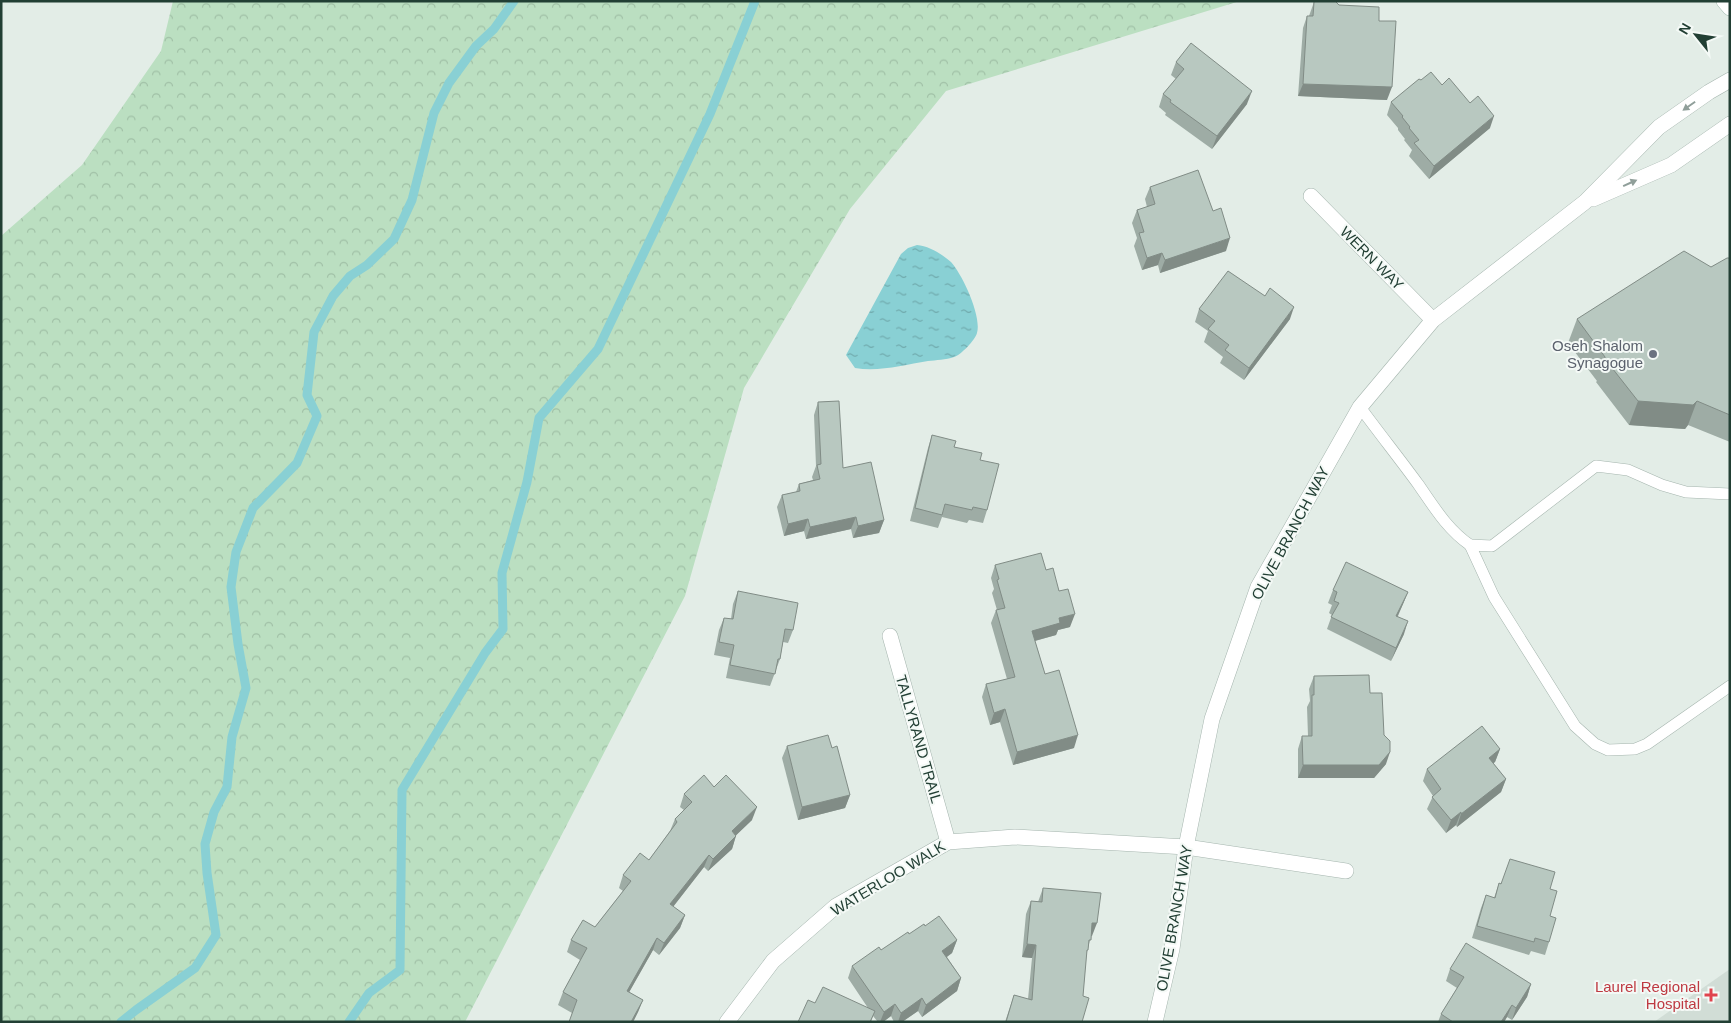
<svg xmlns="http://www.w3.org/2000/svg" width="1731" height="1023" viewBox="0 0 1731 1023" font-family="Helvetica,sans-serif">
  <style>
    .built { fill: #d1ddd6 }
    .forest { fill: url(#forest-crowns) }
    .water { fill: url(#water-ripples) }
    .lines { fill: none; stroke-linecap: round; stroke-linejoin: round }
    .stream { stroke: #89d0d4; stroke-width: 9 }
    .service-casing { stroke: #a5b5ae; stroke-width: 12 }
    .minor-casing { stroke: #a5b5ae; stroke-width: 16 }
    .tertiary-casing { stroke: #a5b5ae; stroke-width: 16 }
    .secondary-casing { stroke: #a1b9ae; stroke-width: 16 }
    .service { stroke: #fff; stroke-width: 11 }
    .minor { stroke: #fff; stroke-width: 15 }
    .tertiary { stroke: #fff; stroke-width: 15 }
    .secondary { stroke: #fff; stroke-width: 15 }
    .wall { fill: #9eaca5 }
    .shaded-wall { fill: #818c86 }
    .building { fill: #b8c8c0; stroke: #818c86 }
    .oneway { fill: #909f9a }
    .worship-dot { fill: #6b7280; stroke: #f4f9f6; stroke-width: 2 }
    .health-dot { fill: #e0444e; stroke: #f4f9f6; stroke-width: 2 }
    .labels { text-anchor: middle; dominant-baseline: central; stroke-width: 4; stroke-linejoin: round; paint-order: stroke }
    .street-label { font-size: 15px; fill: #223f34; stroke: #f4f9f6 }
    .worship-label { font-size: 15px; fill: #5b616d; stroke: #f4f9f6; text-anchor: end }
    .health-label { font-size: 15px; fill: #be3a42; stroke: #f4f9f6; text-anchor: end }
  </style>
  <defs>
    <pattern id="forest-crowns" width="20" height="18" patternUnits="userSpaceOnUse" patternTransform="scale(1.25)"><rect width="20" height="18" fill="#bbdfc1"/><path d="M2 6a3 3 0 1 1 6 0M12 15a3 3 0 1 1 6 0" fill="none" stroke="#a0c0a6"/></pattern>
    <pattern id="water-ripples" width="26" height="14" patternUnits="userSpaceOnUse" patternTransform="scale(1.25)"><rect width="26" height="14" fill="#89d0d4"/><path d="M2 4q2-2 4 0t4 0M15 11q2-2 4 0t4 0" fill="none" stroke="#70aaad"/></pattern>
  </defs>
  <rect width="100%" height="100%" fill="#e3ede7"/>
  <polygon class="built" points="1730,969 1730,1022 1654,1022"/>
  <polygon class="forest" points="173,1 1240,1 946,91 850,209 744,388 685,596 465,1022 1,1022 1,236 82,165 161,51"/>
  <path class="water" d="M917 245C929 246 942 254 951 262 962 274 982 316 977 333 975 340 961 355 954 357 946 360 936 360 928 361 904 365 879 372 855 368L846 355 901 254 908 248Z"/>
  <g class="lines">
    <g class="stream">
      <polyline points="121,1022 136,1010 195,968 216,935 207,873 205,844 214,812 227,787 232,737 246,688 238,644 231,587 236,552 253,508 297,463 317,416 307,395 314,332 333,296 350,276 367,265 394,239 412,200 434,113 449,83 476,46 494,29 514,1"/>
      <polyline points="349,1022 369,993 400,970 402,790 485,653 503,629 502,573 527,482 539,418 598,349 710,114 755,1"/>
    </g>
    <defs>
      <g id="service">
        <path d="M1360 407C1379 433 1399 458 1418 484 1434 507 1447 529 1470 545"/>
        <polyline points="1730,494 1686,492 1662,485 1628,470 1596,466 1492,546 1470,545 1494,597 1575,726 1595,744 1608,750 1635,749 1647,744 1730,686"/>
      </g>
      <g id="minor">
        <polyline points="1311,196 1433,320"/>
        <polyline points="890,636 948,842"/>
        <polyline points="727,1022 773,961 836,906 948,842 1015,837 1186,847 1346,871"/>
      </g>
      <g id="tertiary">
        <polyline points="1593,199 1671,165 1730,124"/>
        <polyline points="1155,1022 1172,949 1186,847 1212,719 1258,587 1360,407 1433,320 1585,202 1659,127 1709,92 1730,80"/>
      </g>
      <polyline id="secondary" points="1724,1 1730,8"/>
    </defs>
    <use href="#service" class="service-casing"/>
    <use href="#minor" class="minor-casing"/>
    <use href="#tertiary" class="tertiary-casing"/>
    <use href="#secondary" class="secondary-casing"/>
    <use href="#service" class="service"/>
    <use href="#minor" class="minor"/>
    <use href="#tertiary" class="tertiary"/>
    <use href="#secondary" class="secondary"/>
  </g>
  <g class="wall">
    <polygon points="1314,2 1339,5 1379,21 1387,100 1298,96 1303,28 1307,16 1309,16"/>
    <polygon points="1176,62 1247,104 1212,149 1165,115 1166,113 1159,107 1163,94 1176,79 1171,75"/>
    <polygon points="1421,80 1490,128 1429,179 1409,156 1412,150 1404,140 1405,139 1398,130 1398,128 1387,115 1391,102"/>
    <polygon points="1150,187 1226,251 1160,273 1158,265 1142,270 1134,246 1137,238 1132,223 1137,210 1147,207 1145,199"/>
    <polygon points="1730,258 1730,442 1688,425 1685,429 1629,425 1596,382 1597,381 1568,343 1577,319 1711,267"/>
    <polygon points="1199,309 1290,319 1244,380 1220,363 1223,357 1204,342 1208,331 1195,322"/>
    <polygon points="818,402 843,468 884,520 879,533 853,538 851,529 806,539 804,531 784,536 777,507 782,495 796,492 799,484 813,480 812,477 816,466 814,415"/>
    <polygon points="932,435 980,460 987,510 983,523 969,520 967,523 942,517 938,528 910,521 928,448"/>
    <polygon points="995,565 1046,570 1059,591 1070,627 1058,630 1056,635 1035,641 1045,674 1074,748 1013,765 1000,722 990,725 982,697 986,684 1007,679 991,623 996,610 997,610 992,593 994,589 991,578"/>
    <polygon points="1333,590 1408,592 1398,616 1404,634 1391,661 1327,629 1332,615 1329,613 1332,605 1328,603"/>
    <polygon points="738,591 793,630 788,643 783,642 780,659 770,686 726,678 730,658 714,655 719,630 724,618 731,619 733,604"/>
    <polygon points="1314,676 1370,693 1384,735 1386,764 1374,778 1298,778 1298,749 1302,736 1308,736 1307,707 1310,701 1309,689"/>
    <polygon points="787,746 832,748 850,795 845,808 798,820 782,758"/>
    <polygon points="1500,749 1495,762 1493,763 1506,779 1501,792 1457,827 1456,825 1446,833 1427,809 1433,796 1423,781 1427,769"/>
    <polygon points="714,787 752,820 736,835 732,849 708,871 704,867 673,907 685,915 680,928 659,955 653,950 629,992 643,1000 638,1012 633,1022 569,1022 572,1013 558,1005 563,992 580,960 567,952 571,940 595,927 623,891 619,888 623,875 649,860 670,831 675,819 684,810 680,807 684,794"/>
    <polygon points="1499,883 1550,889 1549,942 1545,955 1531,951 1529,955 1472,938 1481,908 1486,895 1494,898"/>
    <polygon points="1043,888 1092,936 1091,936 1086,956 1083,996 1082,1022 1005,1022 1014,995 1028,999 1032,958 1022,957 1026,914 1031,901 1038,902"/>
    <polygon points="925,926 957,940 952,953 947,957 961,978 957,991 922,1017 918,1011 902,1022 894,1022 891,1016 883,1022 878,1022 873,1016 871,1022 798,1022 815,1003 868,1008 848,978 852,966"/>
    <polygon points="1450,969 1531,984 1527,997 1512,1020 1507,1017 1504,1022 1438,1022 1441,1014 1457,988 1446,981"/>
  </g>
  <g class="shaded-wall">
    <polygon points="1303,84 1392,87 1387,100 1298,96"/>
    <polygon points="1252,91 1247,104 1212,149 1217,136"/>
    <polygon points="1494,116 1490,128 1429,179 1434,166"/>
    <polygon points="1230,238 1226,251 1160,273 1165,260"/>
    <polygon points="1162,253 1158,265 1142,270 1147,258"/>
    <polygon points="1294,307 1290,319 1244,380 1249,368"/>
    <polygon points="1638,401 1697,401 1688,425 1685,429 1629,425"/>
    <polygon points="856,517 851,529 806,539 810,527"/>
    <polygon points="808,519 804,531 784,536 788,524"/>
    <polygon points="884,520 879,533 853,538 858,526"/>
    <polygon points="1408,592 1403,604 1392,628 1396,616"/>
    <polygon points="1075,614 1070,627 1058,630 1056,635 1027,643 1032,631 1059,618"/>
    <polygon points="1408,621 1404,634 1391,661 1396,648"/>
    <polygon points="1005,709 1000,722 990,725 994,713"/>
    <polygon points="1078,735 1074,748 1013,765 1017,752"/>
    <polygon points="1500,749 1495,762 1484,770 1489,758"/>
    <polygon points="1390,752 1386,764 1374,778 1298,778 1303,765"/>
    <polygon points="1506,779 1501,792 1457,827 1461,814"/>
    <polygon points="850,795 845,808 798,820 802,807"/>
    <polygon points="757,807 752,820 727,844 732,831"/>
    <polygon points="1461,812 1456,825 1446,833 1451,820"/>
    <polygon points="736,836 732,849 708,871 713,859"/>
    <polygon points="709,855 704,867 665,917 670,904"/>
    <polygon points="685,915 680,928 659,955 664,943"/>
    <polygon points="1092,923 1097,923 1092,936 1088,936"/>
    <polygon points="657,938 653,950 623,1003 627,991"/>
    <polygon points="957,940 952,953 938,963 942,951"/>
    <polygon points="1027,944 1036,945 1032,958 1022,957"/>
    <polygon points="961,978 957,991 922,1017 926,1005"/>
    <polygon points="1531,984 1527,997 1512,1020 1516,1008"/>
    <polygon points="922,998 918,1011 902,1022 898,1022 901,1013"/>
    <polygon points="643,1000 638,1012 633,1022 631,1022"/>
    <polygon points="895,1004 891,1016 883,1022 880,1022 884,1012"/>
    <polygon points="1512,1005 1507,1017 1504,1022 1501,1022"/>
  </g>
  <g class="building">
    <polygon points="1314,1 1335,1 1339,5 1379,7 1379,21 1396,21 1392,87 1303,84 1307,16 1313,16 1314,2"/>
    <polygon points="1191,43 1252,91 1217,136 1170,102 1171,100 1163,94 1184,69 1176,62"/>
    <polygon points="1431,72 1442,85 1449,78 1470,103 1478,96 1494,116 1434,166 1414,143 1419,140 1409,128 1410,127 1402,117 1403,116 1391,102 1419,79 1421,80"/>
    <polygon points="1198,170 1213,211 1221,208 1230,238 1165,260 1162,253 1147,258 1139,233 1144,232 1137,210 1155,204 1150,187"/>
    <polygon points="1684,251 1711,267 1727,258 1730,258 1730,415 1697,401 1693,405 1638,401 1605,359 1605,357 1577,319"/>
    <polygon points="1228,271 1265,296 1270,288 1294,307 1249,368 1225,350 1229,345 1208,329 1215,321 1199,309"/>
    <polygon points="839,401 843,468 871,462 884,520 858,526 856,517 810,527 808,519 788,524 782,495 800,491 799,484 820,479 817,465 821,464 818,402"/>
    <polygon points="932,435 956,441 954,447 982,453 980,460 999,464 987,510 973,507 972,510 945,504 942,515 915,508"/>
    <polygon points="1041,553 1046,570 1053,568 1059,591 1068,589 1075,614 1059,618 1060,623 1032,631 1045,674 1059,670 1078,735 1017,752 1005,709 994,713 986,684 1015,677 996,610 1005,608 997,580 999,579 995,565"/>
    <polygon points="1346,562 1408,592 1396,616 1408,621 1396,648 1331,617 1339,603 1334,601 1337,592 1333,590"/>
    <polygon points="738,591 798,603 793,630 785,629 780,659 778,659 775,674 730,665 734,645 719,642 724,618 733,619"/>
    <polygon points="1369,675 1370,693 1382,693 1384,735 1390,741 1390,752 1379,765 1303,765 1302,736 1312,736 1312,695 1314,695 1314,676"/>
    <polygon points="1482,726 1500,749 1489,758 1506,779 1461,814 1461,812 1451,820 1432,797 1441,789 1427,769"/>
    <polygon points="828,735 832,748 837,746 850,795 802,807 787,746"/>
    <polygon points="704,775 714,787 726,775 757,807 732,831 736,836 713,859 709,855 670,904 685,915 664,943 657,938 627,991 643,1000 631,1022 569,1022 577,1000 563,992 587,948 571,940 583,920 595,927 631,881 623,875 640,853 649,860 677,822 675,819 692,802 684,794"/>
    <polygon points="1510,859 1555,872 1550,889 1557,891 1550,916 1556,918 1549,942 1535,938 1534,942 1477,926 1486,895 1495,898 1499,883 1501,884"/>
    <polygon points="1043,888 1101,893 1097,923 1092,923 1091,940 1089,940 1088,950 1087,950 1083,996 1089,998 1082,1022 1006,1022 1014,995 1032,1000 1036,945 1027,944 1031,901 1042,902"/>
    <polygon points="939,916 957,940 942,951 961,978 926,1005 922,998 901,1013 895,1004 884,1012 852,966 879,947 881,950 908,932 909,934 924,924 925,926"/>
    <polygon points="1466,943 1531,984 1516,1008 1512,1005 1501,1022 1453,1022 1441,1014 1464,977 1450,969"/>
    <polygon points="823,987 875,1011 870,1022 798,1022 808,1000 815,1003"/>
  </g>
  <defs><path id="oneway-solid" d="M-6-.8H1V-3.2L6.5 0L1 3.2V.8H-6Z" transform="scale(1.25)"/></defs>
  <g class="oneway">
    <use href="#oneway-solid" transform="translate(1689 106) rotate(145)"/>
    <use href="#oneway-solid" transform="translate(1630 183) rotate(-24)"/>
  </g>
  <circle class="worship-dot" cx="1653" cy="354" r="5"/>
  <path class="health-dot" d="M1708.5 987.5h5v5h5v5h-5v5h-5v-5h-5v-5h5z"/>
  <g class="labels">
    <g class="street-label">
      <text transform="translate(1372 258) rotate(45)">WERN WAY</text>
      <text transform="translate(1290 533) rotate(-62)">OLIVE BRANCH WAY</text>
      <text transform="translate(919 739) rotate(74)">TALLYRAND TRAIL</text>
      <text transform="translate(888 878) rotate(-31)">WATERLOO WALK</text>
      <text transform="translate(1174 918) rotate(-80)">OLIVE BRANCH WAY</text>
    </g>
    <g class="worship-label">
      <text x="1643" y="345">Oseh Shalom<tspan x="1643" dy="17">Synagogue</tspan></text>
    </g>
    <g class="health-label">
      <text x="1700" y="986">Laurel Regional<tspan x="1700" dy="17">Hospital</tspan></text>
    </g>
  </g>
  <rect width="1731" height="1023" fill="none" stroke="#223f34" stroke-width="5"/>
  <g transform="translate(1696 35) rotate(300)" stroke="#f4f9f6" stroke-width="4" paint-order="stroke">
  <path d="M0-4L9 19L0 12L-9 19Z" fill="#223f34"/>
  <text y="-8" font-size="14" font-weight="bold" text-anchor="middle" fill="#223f34">N</text>
  </g>
</svg>
